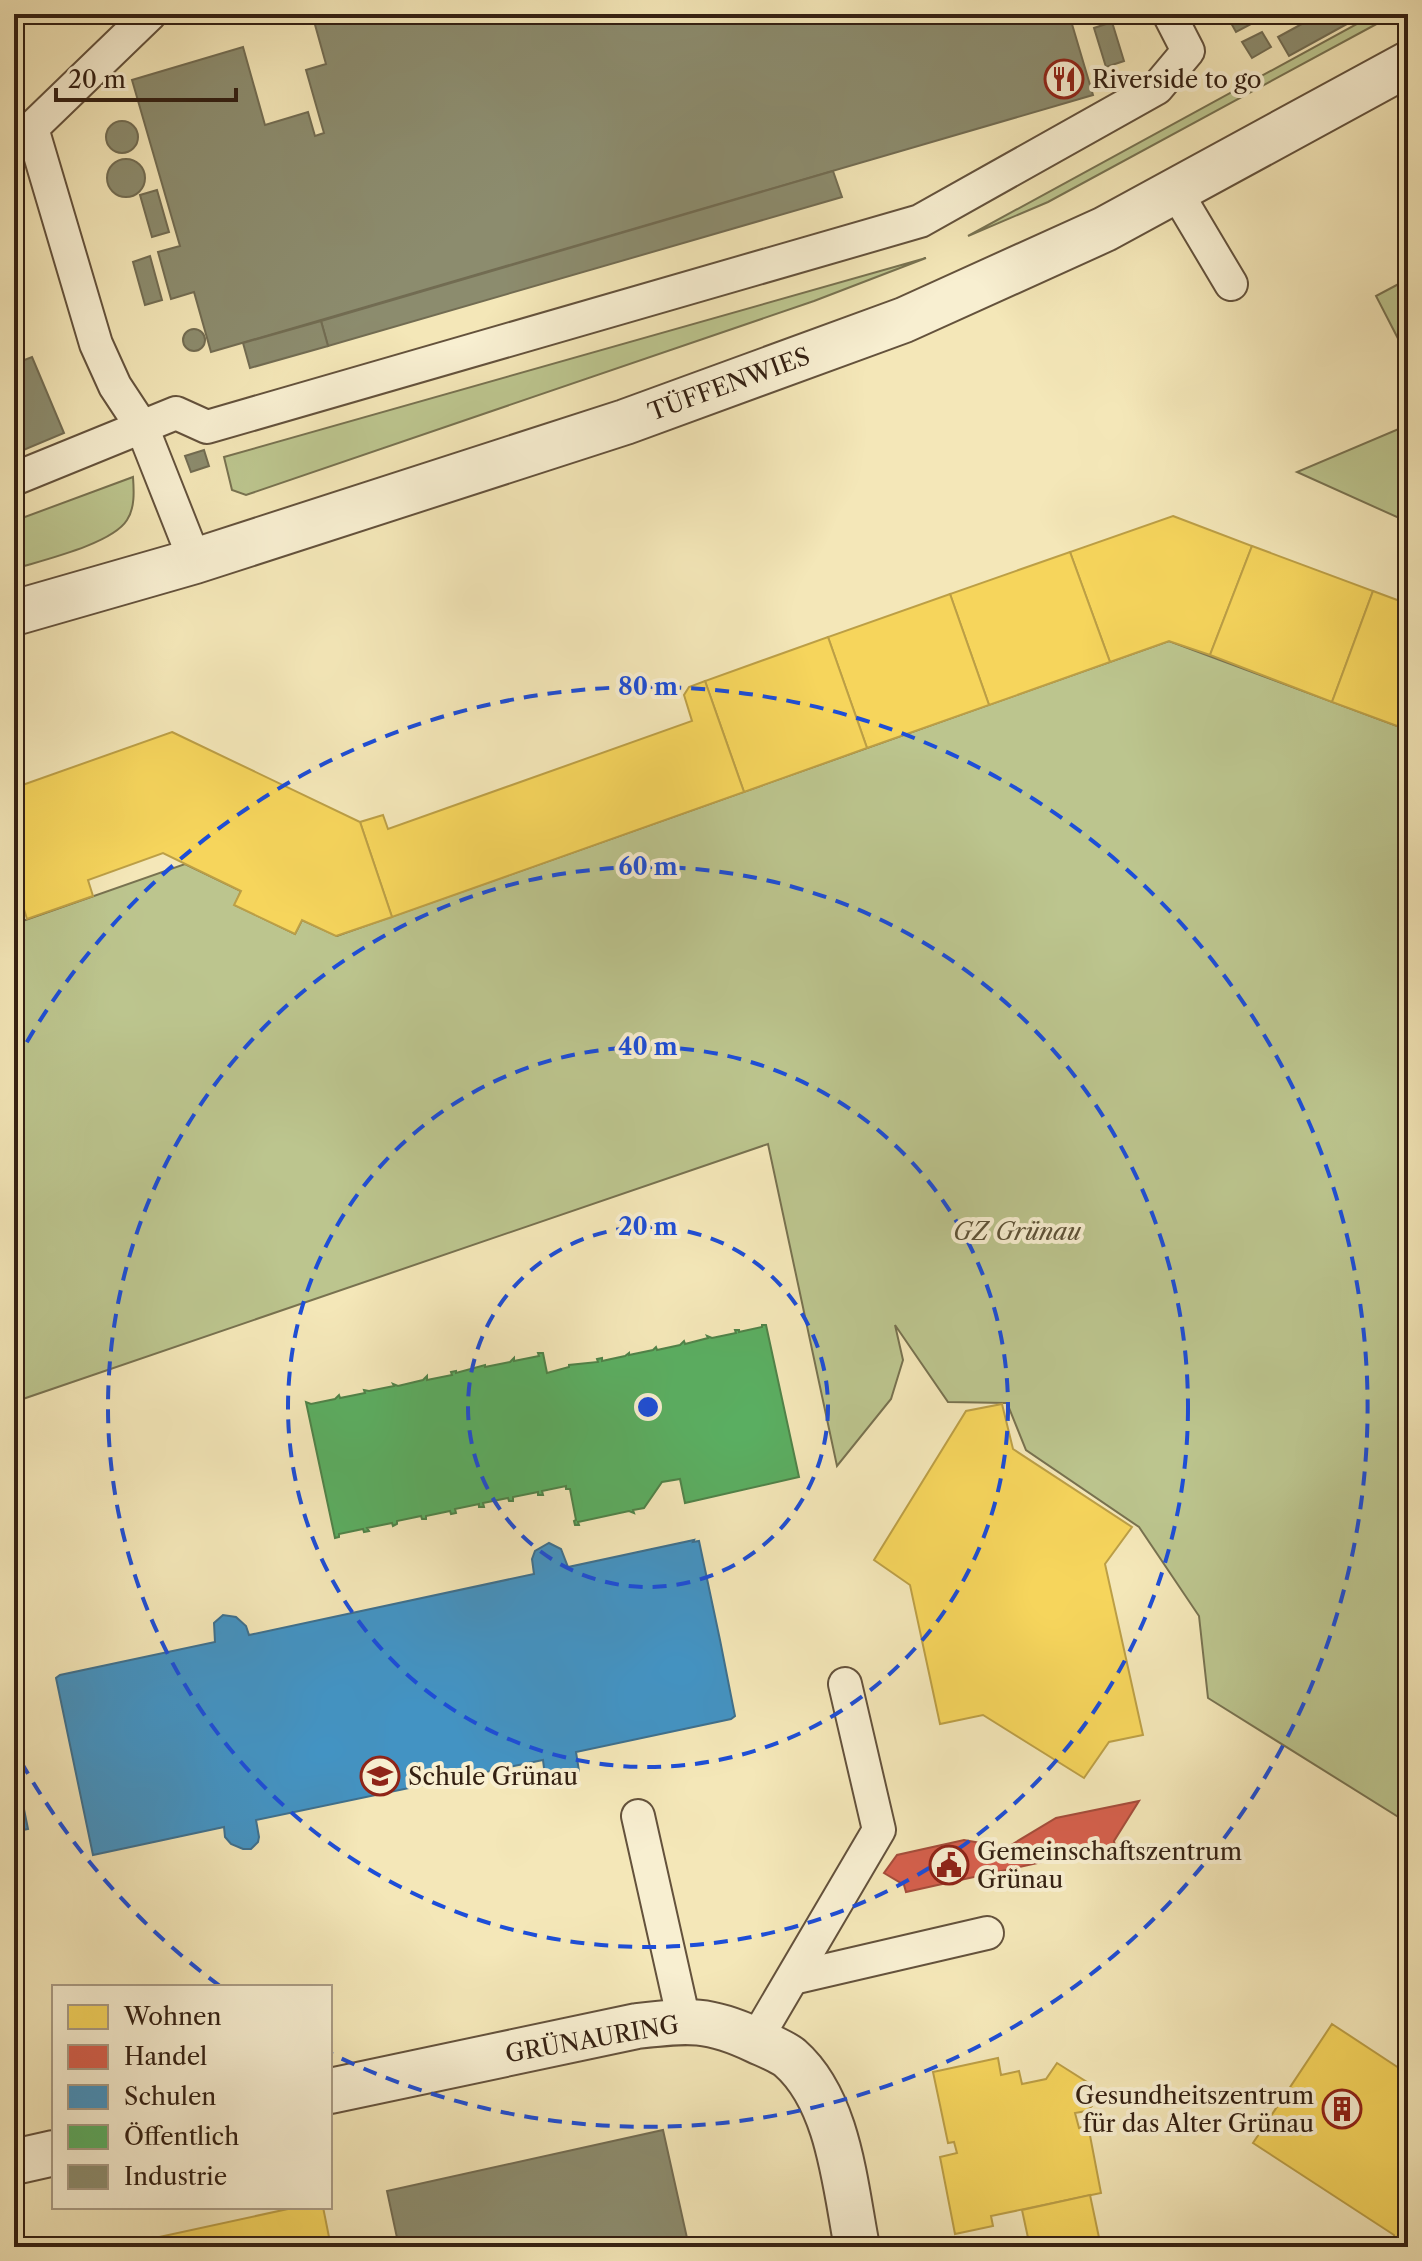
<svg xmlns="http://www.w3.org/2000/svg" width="1422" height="2261" viewBox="0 0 1422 2261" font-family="'Libre Caslon Text',serif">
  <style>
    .green { fill: #bcc58e; stroke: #787250; stroke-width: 2 }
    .homes { fill: #f6d55c; stroke: #bc9f46; stroke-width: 2 }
    .shops { fill: #d6604d; stroke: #a54d3b; stroke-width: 2 }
    .schools { fill: #4393c3; stroke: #3e708e; stroke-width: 2 }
    .public { fill: #5aae61; stroke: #4f8349; stroke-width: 2 }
    .industry { fill: #8c8c6e; stroke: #726c52; stroke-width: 2 }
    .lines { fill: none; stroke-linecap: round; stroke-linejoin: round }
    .service-casing { stroke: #64523c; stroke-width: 36 }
    .minor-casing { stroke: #64523c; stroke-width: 48 }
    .service { stroke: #f8efd1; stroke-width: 32 }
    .minor { stroke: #f8efd1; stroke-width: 44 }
    .ring { fill: none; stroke: #1d4ed8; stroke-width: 4; stroke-dasharray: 14 10 }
    .labels { text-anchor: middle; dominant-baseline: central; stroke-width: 8; stroke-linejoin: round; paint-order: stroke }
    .poi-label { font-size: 24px; fill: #342012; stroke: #f8efd1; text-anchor: start }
    .street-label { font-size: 24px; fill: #342012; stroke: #f8efd1 }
    .park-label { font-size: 24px; font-style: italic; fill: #5d5237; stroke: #f8efd1 }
    .centre { fill: #1d4ed8; stroke: #f8efd1; stroke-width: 4 }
    .ring-label { font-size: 24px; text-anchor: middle; font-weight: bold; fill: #1d4ed8; stroke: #f8efd1; stroke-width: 8; stroke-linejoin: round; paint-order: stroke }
  </style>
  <rect width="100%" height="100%" fill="#f4e7b8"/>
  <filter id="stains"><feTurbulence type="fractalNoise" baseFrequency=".0025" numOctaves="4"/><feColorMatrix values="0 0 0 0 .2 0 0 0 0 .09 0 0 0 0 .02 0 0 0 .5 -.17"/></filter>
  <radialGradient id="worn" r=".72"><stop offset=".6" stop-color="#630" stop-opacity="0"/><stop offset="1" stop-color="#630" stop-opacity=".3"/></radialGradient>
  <g class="green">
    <polygon points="1375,14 1395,14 1048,202 968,236"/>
    <polygon points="926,258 814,301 246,495 232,490 224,457"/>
    <polygon points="1408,279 1408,355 1407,356 1376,296"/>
    <polygon points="1408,425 1408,522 1297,472"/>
    <path d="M133 477C134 491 135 508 127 520 112 544 43 560 14 569V521Z"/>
    <polygon points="1169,641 1408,730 1408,1823 1208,1698 1199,1616 1139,1527 1026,1450 1007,1403 948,1402 895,1325 903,1360 891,1399 837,1466 768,1144 14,1402 14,924 185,864 241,891 235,905 295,934 302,920 337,936"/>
  </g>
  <g class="homes">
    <polygon points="1173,516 1252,546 1210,655 1169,641 1110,662 1070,552"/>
    <polygon points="1252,546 1373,591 1332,702 1210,655"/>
    <polygon points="1070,552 1110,662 989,705 950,594"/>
    <polygon points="1373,591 1408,604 1408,730 1332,702"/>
    <polygon points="950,594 989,705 867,748 828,637"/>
    <polygon points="828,637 867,748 744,792 705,681"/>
    <polygon points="705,681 744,792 392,917 360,822 383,815 388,829 692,721 684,695 689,687"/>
    <polygon points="172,732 360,822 392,917 336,936 302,920 295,934 234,905 241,891 163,853 88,880 93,896 27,919 22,903 14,906 14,788"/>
    <polygon points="1002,1404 1013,1449 1132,1527 1105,1564 1143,1735 1109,1742 1084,1778 983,1715 940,1724 910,1585 874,1560 966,1411"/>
    <polygon points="1332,2024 1408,2074 1408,2247 1395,2247 1394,2235 1253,2143"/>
    <polygon points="998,2058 1001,2075 1019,2071 1022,2084 1046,2079 1057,2063 1090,2084 1094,2093 1092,2106 1086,2111 1075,2113 1079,2128 1088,2125 1101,2193 991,2216 993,2226 955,2234 940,2157 957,2153 954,2142 948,2143 933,2072"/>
    <polygon points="1090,2195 1101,2247 1030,2247 1022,2210"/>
    <polygon points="297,2207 323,2207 331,2247 152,2247 150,2239"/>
  </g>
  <polygon class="shops" points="1139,1801 1114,1841 1115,1846 906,1892 904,1885 884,1873 897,1855 964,1840 998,1846 1011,1845 1056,1818"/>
  <g class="schools">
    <polygon points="694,1540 693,1542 699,1541 720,1640 735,1716 731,1719 576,1752 579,1771 570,1781 558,1781 551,1777 544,1768 543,1760 256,1820 259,1837 258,1842 251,1849 243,1849 231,1844 225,1837 224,1827 93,1855 56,1678 60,1675 215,1642 214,1623 223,1615 236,1617 246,1626 249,1635 534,1574 532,1559 535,1551 549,1543 561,1549 568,1567"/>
    <polygon points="14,1770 16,1770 28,1829 14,1832"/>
  </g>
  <polygon class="public" points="762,1325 766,1325 799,1477 685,1503 680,1479 662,1482 644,1508 633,1510 634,1513 629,1511 578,1522 579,1525 575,1525 574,1521 576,1520 570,1489 566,1489 566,1486 542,1491 543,1495 538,1495 538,1492 513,1497 513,1501 509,1501 508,1498 483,1503 484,1507 479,1507 479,1504 455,1509 456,1513 451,1514 450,1511 426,1516 426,1519 422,1519 421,1516 397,1521 397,1524 393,1526 392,1523 367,1528 369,1531 364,1532 363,1529 339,1534 339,1537 335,1538 306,1402 311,1404 335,1399 339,1395 340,1398 365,1393 364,1390 369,1391 394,1386 393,1384 398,1386 423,1380 427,1376 427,1380 452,1375 451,1372 456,1371 456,1373 485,1365 485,1367 510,1362 514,1358 514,1361 539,1356 538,1353 543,1353 547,1373 569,1367 569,1365 598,1362 597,1359 602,1358 602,1361 625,1356 629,1353 629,1355 653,1350 656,1347 657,1350 680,1345 684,1341 685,1344 708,1338 707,1336 712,1338 736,1333 735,1330 739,1330 739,1332 762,1327"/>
  <g class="industry">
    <polygon points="14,14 33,14 14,30"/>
    <polygon points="312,14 1069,14 1093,95 211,352 194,292 171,299 158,252 180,246 132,80 243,47 265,125 308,112 315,136 324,133 306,70 326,64"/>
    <polygon points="1226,14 1270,14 1236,32"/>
    <polygon points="1320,14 1365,14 1289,56 1278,37"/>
    <polygon points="1112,22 1124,61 1106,67 1094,28"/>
    <polygon points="1262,32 1271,47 1252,58 1242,42"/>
    <circle cx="122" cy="137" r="16"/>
    <circle cx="126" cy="178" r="19"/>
    <polygon points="833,171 842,197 328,346 321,321"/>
    <polygon points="157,190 169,232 152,237 140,195"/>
    <polygon points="150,256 162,300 145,305 133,262"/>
    <polygon points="321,321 328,346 250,368 243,343"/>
    <circle cx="194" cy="340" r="11"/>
    <polygon points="32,357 64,433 14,454 14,364"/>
    <polygon points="204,450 209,466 191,472 185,456"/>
    <polygon points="663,2130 689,2247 399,2247 387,2191"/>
  </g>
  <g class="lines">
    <defs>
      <g id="service">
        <polyline points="150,14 32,128 96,344 115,386 142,427 195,561"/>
        <polyline points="1175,190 1231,284"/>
        <polyline points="14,479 176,413 207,427 920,221 1157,88 1188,51 1169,14"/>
        <polyline points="638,1816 684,2021"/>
        <polyline points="793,1978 987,1933"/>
        <polyline points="755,2041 879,1830 845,1684"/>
      </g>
      <g id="minor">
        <polyline points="14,613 195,561 625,422 904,320 1105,229 1408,64"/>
        <path d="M330 2091 637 2026C689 2020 709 2018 757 2041 768 2046 781 2051 790 2058 839 2101 845 2186 857 2247"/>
        <polyline points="14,2162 54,2153"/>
      </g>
    </defs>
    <use href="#service" class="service-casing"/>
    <use href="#minor" class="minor-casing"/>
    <use href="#service" class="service"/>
    <use href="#minor" class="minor"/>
  </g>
  <g class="ring">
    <circle cx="648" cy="1407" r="180"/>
    <circle cx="648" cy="1407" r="360"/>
    <circle cx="648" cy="1407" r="540"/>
    <path d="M220 1986A720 720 0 0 1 15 1751M15 1063A720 720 0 1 1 332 2054"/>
  </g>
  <defs>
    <symbol id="restaurant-ring" viewBox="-11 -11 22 22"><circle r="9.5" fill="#f8efd1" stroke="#8f2418" stroke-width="1.5"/><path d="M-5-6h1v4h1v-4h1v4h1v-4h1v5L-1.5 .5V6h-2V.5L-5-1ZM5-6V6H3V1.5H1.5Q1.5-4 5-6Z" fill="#8f2418"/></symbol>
    <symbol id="school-ring" viewBox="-11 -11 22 22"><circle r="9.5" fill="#f8efd1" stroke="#8f2418" stroke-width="1.5"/><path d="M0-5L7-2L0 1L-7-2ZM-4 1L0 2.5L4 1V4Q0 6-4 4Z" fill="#8f2418"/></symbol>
    <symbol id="civic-ring" viewBox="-11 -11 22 22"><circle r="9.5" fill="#f8efd1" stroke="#8f2418" stroke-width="1.5"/><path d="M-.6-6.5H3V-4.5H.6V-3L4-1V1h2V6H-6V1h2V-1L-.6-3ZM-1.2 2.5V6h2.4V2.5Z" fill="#8f2418"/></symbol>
    <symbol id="building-ring" viewBox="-11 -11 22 22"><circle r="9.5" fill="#f8efd1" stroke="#8f2418" stroke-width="1.5"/><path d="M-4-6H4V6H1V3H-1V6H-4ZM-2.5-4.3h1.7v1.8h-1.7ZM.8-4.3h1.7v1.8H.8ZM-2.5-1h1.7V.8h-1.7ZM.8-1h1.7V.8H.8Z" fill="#8f2418"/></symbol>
  </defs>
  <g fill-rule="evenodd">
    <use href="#restaurant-ring" x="1042" y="57" width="44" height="44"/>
    <use href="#school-ring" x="358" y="1754" width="44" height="44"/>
    <use href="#civic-ring" x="927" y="1843" width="44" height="44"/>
    <use href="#building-ring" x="1320" y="2087" width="44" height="44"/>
  </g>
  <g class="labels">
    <g class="poi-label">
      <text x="1092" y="79">Riverside to go</text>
      <text x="408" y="1776">Schule Grünau</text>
      <text x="977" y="1851">Gemeinschaftszentrum<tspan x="977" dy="28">Grünau</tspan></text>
      <text x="1314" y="2095" text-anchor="end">Gesundheitszentrum<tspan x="1314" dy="28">für das Alter Grünau</tspan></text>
    </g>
    <g class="street-label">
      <text transform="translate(729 384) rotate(-20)">TÜFFENWIES</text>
      <text transform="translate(592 2039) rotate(-10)">GRÜNAURING</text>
    </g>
    <g class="park-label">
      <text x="1017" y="1231">GZ Grünau</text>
    </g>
  </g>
  <circle cx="648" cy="1407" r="12" class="centre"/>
  <g class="ring-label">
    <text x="648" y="695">80 m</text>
    <text x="648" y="875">60 m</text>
    <text x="648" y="1055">40 m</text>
    <text x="648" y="1235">20 m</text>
  </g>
  <rect width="1422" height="2261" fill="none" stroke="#f4e7b8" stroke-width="48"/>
  <rect x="16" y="16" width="1390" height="2229" fill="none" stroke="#342012" stroke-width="4"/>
  <rect x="24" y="24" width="1374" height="2213" fill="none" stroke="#342012" stroke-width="2"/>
  <rect x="52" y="1985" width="280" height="224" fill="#f8efd1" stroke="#aa9c85" stroke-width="2"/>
  <rect x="68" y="2005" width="40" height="24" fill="#f6d55c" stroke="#aa9c85" stroke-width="2"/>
  <text x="124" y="2025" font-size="24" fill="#342012">Wohnen</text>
  <rect x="68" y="2045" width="40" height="24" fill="#d6604d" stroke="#aa9c85" stroke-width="2"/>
  <text x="124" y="2065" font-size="24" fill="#342012">Handel</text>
  <rect x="68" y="2085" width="40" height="24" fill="#4393c3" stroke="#aa9c85" stroke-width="2"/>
  <text x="124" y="2105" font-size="24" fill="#342012">Schulen</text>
  <rect x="68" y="2125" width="40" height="24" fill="#5aae61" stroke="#aa9c85" stroke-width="2"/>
  <text x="124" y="2145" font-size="24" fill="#342012">Öffentlich</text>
  <rect x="68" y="2165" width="40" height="24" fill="#8c8c6e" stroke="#aa9c85" stroke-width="2"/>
  <text x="124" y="2185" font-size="24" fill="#342012">Industrie</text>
  <path d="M56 88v12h180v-12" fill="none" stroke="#342012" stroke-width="4"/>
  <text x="68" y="88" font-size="24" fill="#342012" stroke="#f8efd1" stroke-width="6" paint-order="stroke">20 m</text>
  <rect width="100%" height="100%" filter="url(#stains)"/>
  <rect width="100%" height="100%" fill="url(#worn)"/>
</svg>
